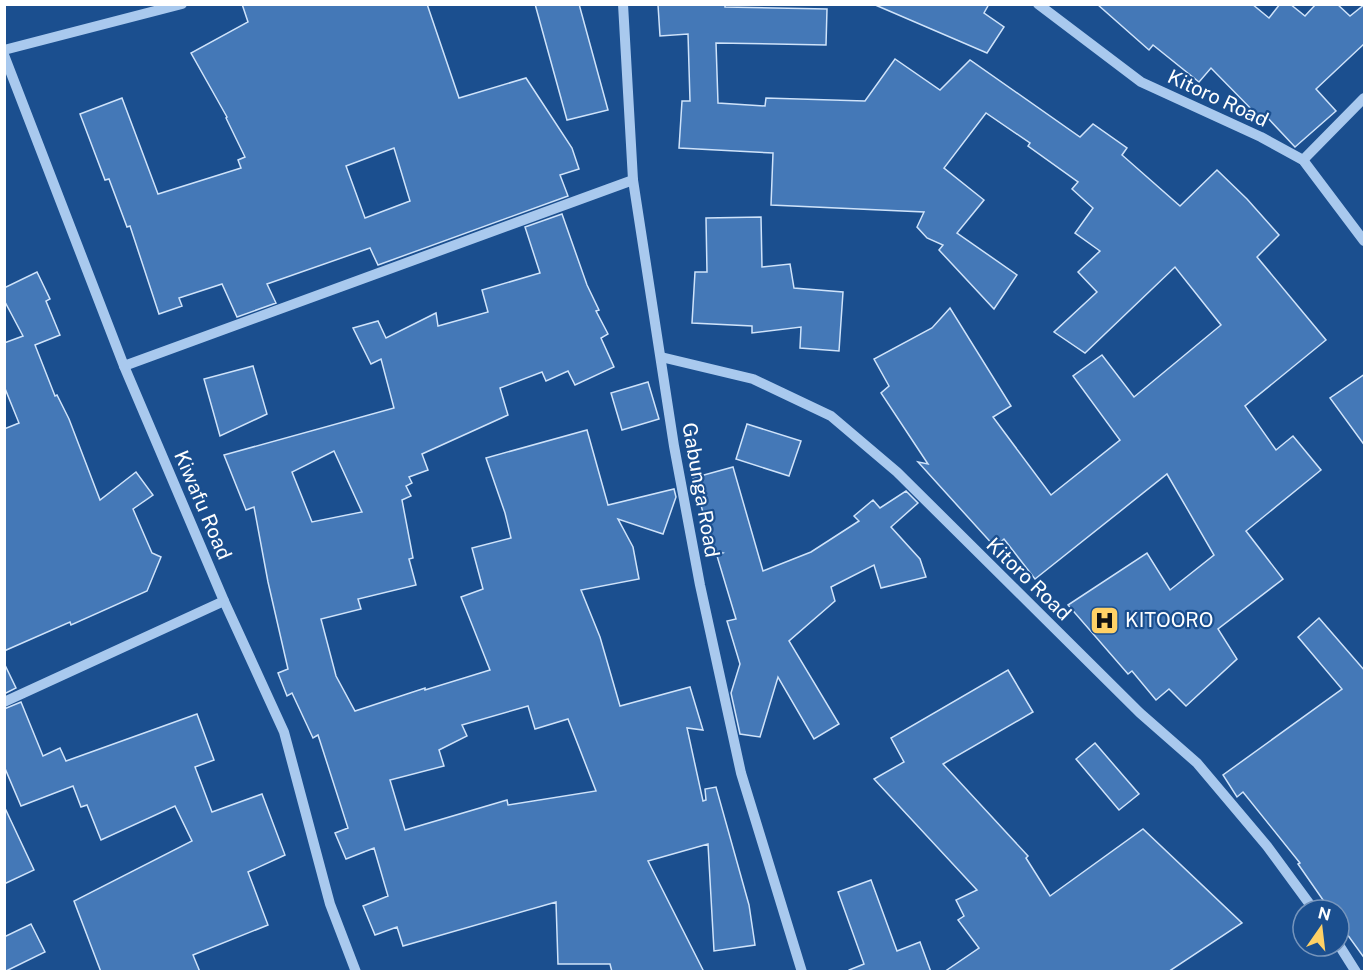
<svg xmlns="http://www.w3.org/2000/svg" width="1369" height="976" viewBox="0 0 1369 976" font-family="'Public Sans',sans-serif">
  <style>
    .building { fill: #4478b7; stroke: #cfe3fa; stroke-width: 1.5; fill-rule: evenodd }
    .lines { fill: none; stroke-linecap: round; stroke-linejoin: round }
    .minor { stroke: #a9c9ee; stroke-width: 10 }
    .labels { text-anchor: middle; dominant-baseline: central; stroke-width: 4.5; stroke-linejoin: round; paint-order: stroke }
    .street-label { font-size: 20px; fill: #fff; stroke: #1b4f8f }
    .poi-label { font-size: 20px; fill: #fff; stroke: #1b4f8f; text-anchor: start }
  </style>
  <rect width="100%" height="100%" fill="#1b4f8f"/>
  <g class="building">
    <path d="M242 4H427L459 98 526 78 572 148 579 169 560 175 568 196 378 265 370 248 267 284 276 303 237 317 222 284 179 298 182 306 159 314 130 226 127 227 109 179 105 180 80 114 122 98 158 194 241 168 238 160 245 157 226 118 227 117 191 53 248 22ZM394 148 410 201 365 218 346 166Z"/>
    <polygon points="535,4 579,4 608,110 567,120"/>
    <polygon points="725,4 725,7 827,9 826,45 716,43 718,103 765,106 766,98 865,101 895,59 940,90 970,60 1080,137 1093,124 1127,148 1122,155 1180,206 1217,170 1247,199 1279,235 1257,257 1326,340 1245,406 1276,450 1293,436 1321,470 1246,531 1283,579 1218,629 1237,659 1186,706 1169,689 1156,700 1132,671 1128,674 1068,605 1147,553 1170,590 1214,555 1167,474 1035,579 1004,539 995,547 918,462 928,464 881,393 889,386 874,359 932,328 950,308 1011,406 993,417 1051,495 1120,440 1073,376 1102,355 1134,397 1221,325 1175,267 1085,353 1054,332 1097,292 1078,272 1100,251 1075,233 1093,208 1072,189 1078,182 1028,146 1030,143 986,113 944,168 984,200 957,233 1017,275 994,309 939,250 943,245 927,238 917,227 924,212 771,205 773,153 679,148 682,101 690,101 688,34 660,36 658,5"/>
    <polygon points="873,4 989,4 984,13 1004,27 987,53"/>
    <polygon points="1097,4 1252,4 1269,18 1280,4 1290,4 1305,16 1316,4 1337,4 1350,16 1365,4 1365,43 1316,89 1336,111 1295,147 1265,115 1261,119 1211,68 1199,82 1153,45 1149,50"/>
    <path d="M562 214 587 285 599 310 596 311 608 334 601 338 614 367 575 385 568 371 546 381 542 372 500 388 508 415 422 454 428 470 409 477 412 483 406 486 411 496 402 500 413 558 409 559 416 585 358 599 361 609 321 619 336 676 355 711 425 688V690L490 670 461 597 483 589 472 548 511 538 505 513 486 458 587 430 608 505 674 489 676 497 663 534 618 519 633 547 639 579 581 590 600 637 620 706 690 687 703 730 687 728 703 801 706 800 705 789 716 787 749 905 755 945 714 951 708 844 648 861 704 972H612L610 964H558L556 902 403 946 397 927 375 935 363 906 388 896 374 848 346 859 335 833 348 828 318 735 313 738 292 693 287 696 278 673 288 669 268 582 254 507 246 510 224 455 394 408 381 359 371 364 353 328 378 321 386 338 436 313 438 326 488 312 482 290 540 273 525 227ZM334 451 362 512 312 522 292 472ZM528 706 535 729 568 719 596 791 508 805 507 800 405 830 390 780 444 766 439 750 467 736 462 725Z"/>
    <polygon points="761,217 762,267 790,264 794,288 843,292 839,351 800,348 801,327 752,333 752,326 692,323 695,272 707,272 706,218"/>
    <polygon points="37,272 50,299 46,301 60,335 35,345 55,396 57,395 69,419 100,500 136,472 153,495 133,509 152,553 161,557 147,591 71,625 70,622 4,651 4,429 19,423 4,386 4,343 23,336 4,300 4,288"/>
    <polygon points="253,366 267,414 220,436 204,379"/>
    <polygon points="1365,374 1365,446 1330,398"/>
    <polygon points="648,382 659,419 622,430 611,393"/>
    <polygon points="747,424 801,441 789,476 736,459"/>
    <polygon points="733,467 763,571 811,552 859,521 854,516 873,500 880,508 906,491 918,503 891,527 920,559 926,577 881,588 874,565 831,587 835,601 789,641 839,724 814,739 778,677 760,737 740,734 731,693 740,664 727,621 736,619 717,556 723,553 714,550 693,478"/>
    <polygon points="1319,618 1365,671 1365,959 1339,923 1339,910 1330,910 1298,864 1300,863 1243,792 1237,797 1223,775 1342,689 1298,637"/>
    <polygon points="4,663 16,688 4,694"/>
    <polygon points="1008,670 1033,712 943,764 1028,856 1026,858 1050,896 1143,829 1242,923 1168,972 944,972 979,948 958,920 964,916 956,900 977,890 874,779 904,762 891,738"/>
    <polygon points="21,702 43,756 60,748 66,761 197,714 214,760 195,767 212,812 262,794 285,855 248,872 268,925 193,955 200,972 101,972 74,901 192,841 175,806 101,840 87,805 81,807 73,786 21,806 4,766 4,709"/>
    <polygon points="1095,743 1139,794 1119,810 1076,759"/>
    <polygon points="4,806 34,870 4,884"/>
    <polygon points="871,880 897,951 920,942 931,972 849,972 849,970 864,964 838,892"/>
    <polygon points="31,924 45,952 4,972 4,937"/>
  </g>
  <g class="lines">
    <g class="minor">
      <polyline points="623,4 633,180 674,446 700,585 741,773 802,972"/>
      <polyline points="1038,4 1141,82 1261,137 1303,160 1364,241"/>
      <polyline points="4,50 182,4"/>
      <polyline points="4,55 124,366 224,601 284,732 330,904 356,972"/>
      <polyline points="1303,160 1364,98"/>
      <polyline points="661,357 753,379 831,416 897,472 1140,713 1197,763 1267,846 1314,910"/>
      <polyline points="124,366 633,180"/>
      <polyline points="4,702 224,601"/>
      <polyline points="1339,945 1356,972"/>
    </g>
  </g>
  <defs>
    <symbol id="hospital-square" viewBox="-11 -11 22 22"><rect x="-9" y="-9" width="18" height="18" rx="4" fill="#ffd166" stroke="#1b4f8f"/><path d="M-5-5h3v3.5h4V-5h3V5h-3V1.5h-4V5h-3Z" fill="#111"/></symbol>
  </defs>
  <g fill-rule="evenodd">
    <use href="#hospital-square" x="1088" y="604" width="33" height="33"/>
  </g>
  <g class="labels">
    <g class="street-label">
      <text transform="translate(1218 98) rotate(25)">Kitoro Road</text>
      <text transform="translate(701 490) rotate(80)">Gabunga Road</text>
      <text transform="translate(203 505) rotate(67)">Kiwafu Road</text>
      <text transform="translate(1029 579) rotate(44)">Kitoro Road</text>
    </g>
    <g class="poi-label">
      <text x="1125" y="620">KITOORO</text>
    </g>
  </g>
  <rect width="1369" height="976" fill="none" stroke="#ffffff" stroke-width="12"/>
  <g transform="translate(1321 928) rotate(14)"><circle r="28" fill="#1b4f8f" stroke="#7695bc" stroke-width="1.5"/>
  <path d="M0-4.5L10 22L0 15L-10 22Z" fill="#ffd166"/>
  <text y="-9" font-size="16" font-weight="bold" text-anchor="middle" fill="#ffffff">N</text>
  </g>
</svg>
